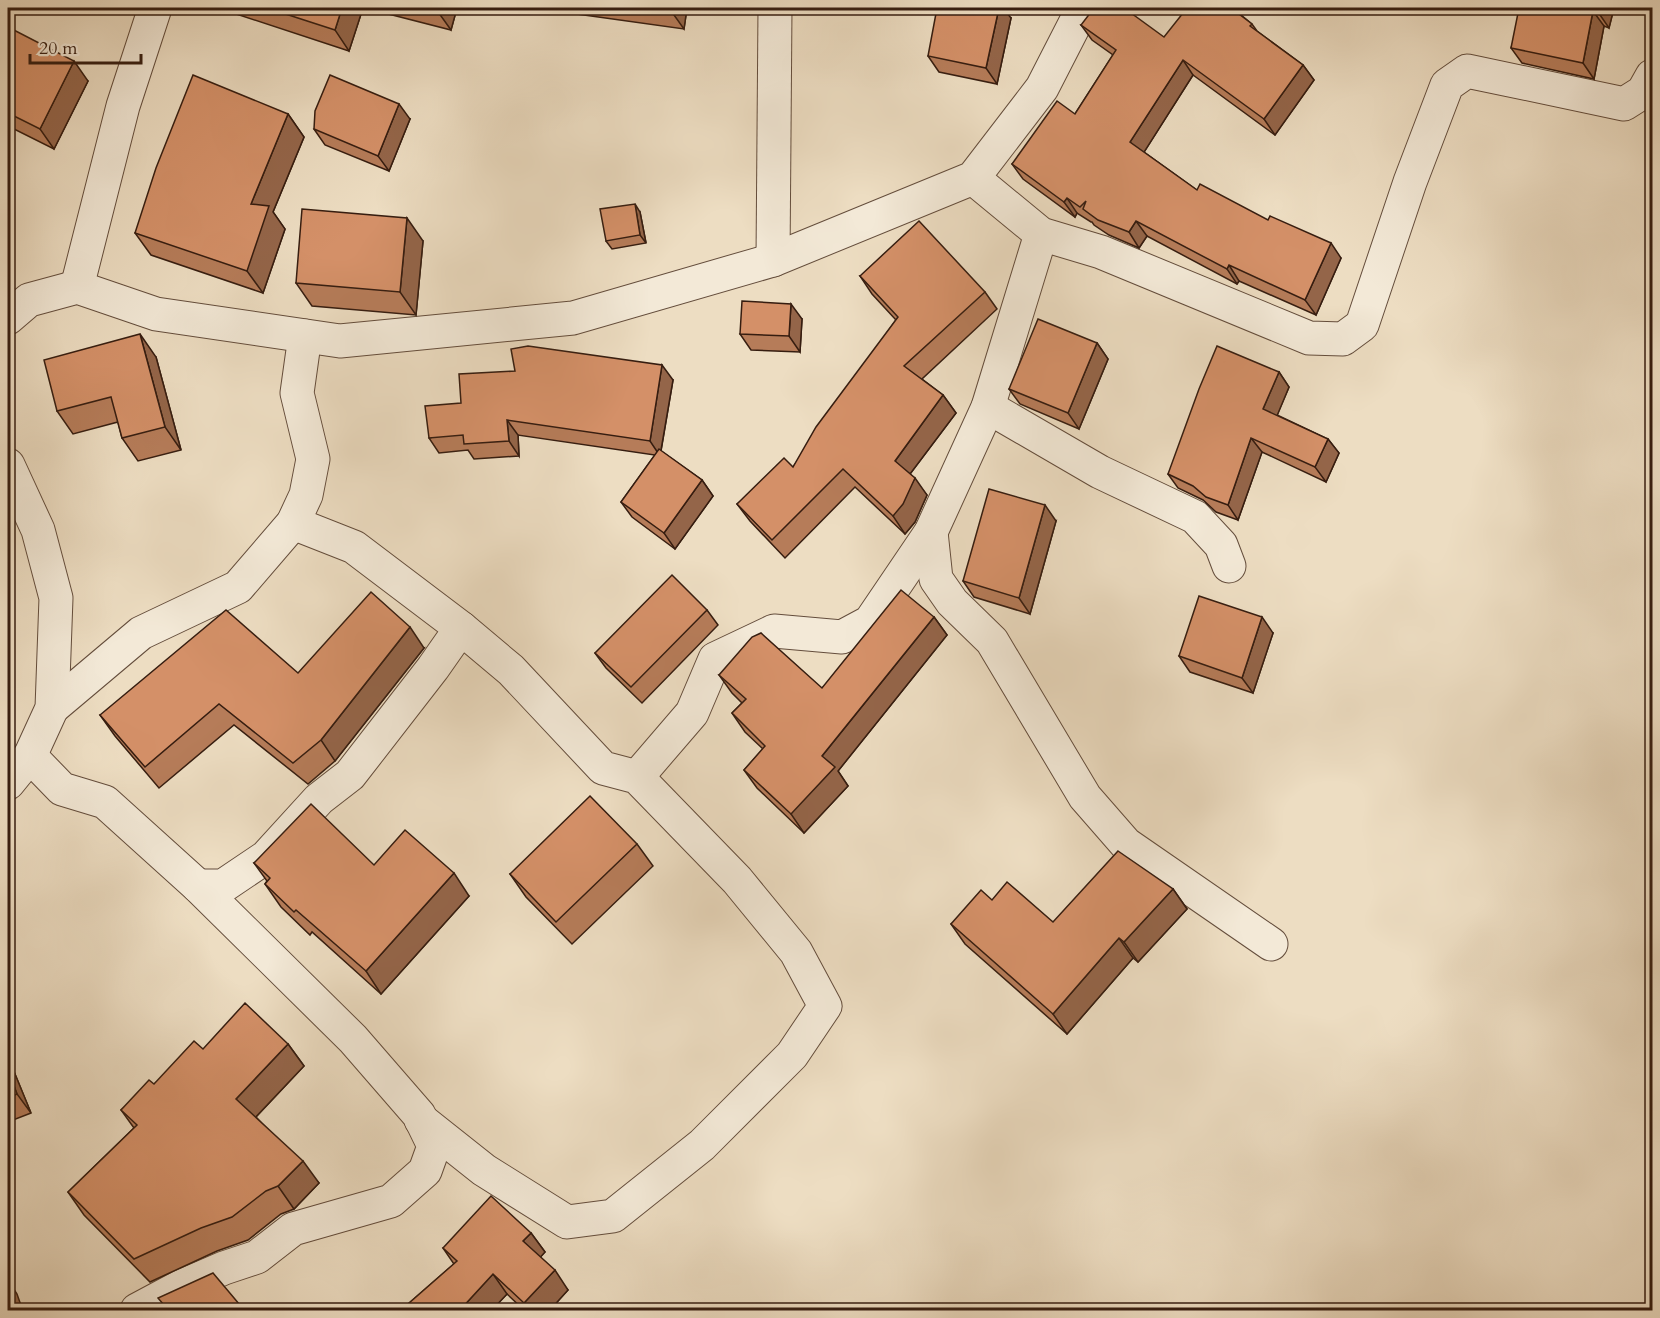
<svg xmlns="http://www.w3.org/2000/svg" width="1660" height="1318" viewBox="0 0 1660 1318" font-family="Cardo,serif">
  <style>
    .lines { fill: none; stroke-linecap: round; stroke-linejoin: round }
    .minor-casing { stroke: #644d3c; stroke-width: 35 }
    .minor { stroke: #f3e9d7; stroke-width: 33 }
    .wall { fill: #b67c59; stroke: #361d10; stroke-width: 1.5 }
    .shaded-wall { fill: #946549; stroke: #361d10; stroke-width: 1.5 }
    .building { fill: #d49068; stroke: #361d10; stroke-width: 1.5 }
  </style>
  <rect width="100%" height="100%" fill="#edddc2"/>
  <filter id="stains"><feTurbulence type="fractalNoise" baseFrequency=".00333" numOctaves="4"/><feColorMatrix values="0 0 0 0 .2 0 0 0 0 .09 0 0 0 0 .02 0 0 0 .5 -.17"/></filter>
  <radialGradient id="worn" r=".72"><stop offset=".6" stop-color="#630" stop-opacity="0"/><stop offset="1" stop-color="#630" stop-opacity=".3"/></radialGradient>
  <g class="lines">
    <defs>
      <g id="minor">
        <polyline points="973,178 1041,234 1101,252 1309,338 1343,339 1362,325 1410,182 1447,85 1467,71 1624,104 1643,92 1652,76"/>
        <polyline points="773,260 775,8"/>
        <polyline points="77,287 123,106 155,8"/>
        <polyline points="8,318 29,300 77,287 156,314 340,341 573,318 773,260 973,178 1042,88 1083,8"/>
        <polyline points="988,407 1100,472 1195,517 1221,545 1229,566"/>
        <polyline points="8,465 38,530 56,598 52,708 30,756 8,783"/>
        <polyline points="293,523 354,547 461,628 511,670 603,768 637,777 737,880 796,952 825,1006 792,1055 702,1145 613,1216 567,1222 484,1170 421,1120"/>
        <polyline points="931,532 936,579 952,602 992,641 1085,797 1126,844 1271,944"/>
        <polyline points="52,708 141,633 238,587 293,523 306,495 313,459 297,393 305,336"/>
        <polyline points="30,756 62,789 105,802 198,886 353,1039 419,1115 434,1146 425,1171 391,1201 293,1229 257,1257 224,1268 180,1287 137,1310"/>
        <polyline points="637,777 692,713 715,659 774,631 842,637 870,622 931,532 988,407 1041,234"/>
        <polyline points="198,886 223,886 266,857 319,799 350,775 433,668 461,628"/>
      </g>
    </defs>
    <use href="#minor" class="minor-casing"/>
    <use href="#minor" class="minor"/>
  </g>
  <g class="wall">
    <polygon points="218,8 363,8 349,51"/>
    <polygon points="365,8 457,8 451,30"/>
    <polygon points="540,8 687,8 684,29 541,9"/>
    <polygon points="1526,8 1614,8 1609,28 1604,26 1594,79 1522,63 1511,48"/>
    <polygon points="1235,10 1252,24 1257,31 1303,65 1314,80 1275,135 1193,75 1144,152 1197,190 1341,258 1316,315 1239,281 1237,284 1147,236 1139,248 1109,235 1094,225 1092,222 1091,222 1077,213 1075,217 1023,179 1012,164 1075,114 1113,55 1092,40 1081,25 1164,37"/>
    <polygon points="1011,18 997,84 939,72 928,56"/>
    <polygon points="8,27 88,81 54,149 8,126"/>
    <polygon points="288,114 304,137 273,212 285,229 263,293 151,255 135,233"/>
    <polygon points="410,119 389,171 325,145 314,129"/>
    <polygon points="640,212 646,243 612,249 606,241"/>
    <polygon points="423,241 416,315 312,306 296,283"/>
    <polygon points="860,276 985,292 997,309 922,379 943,395 956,413 910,474 927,495 915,522 905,534 855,487 785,558 750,521 737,504 793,467 896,320 872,294"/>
    <polygon points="802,319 800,352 751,350 740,334"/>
    <polygon points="1097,343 1108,359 1079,429 1020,404 1009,389"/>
    <polygon points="156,357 181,450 138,461 122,438 118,422 73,434 57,411"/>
    <polygon points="1279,372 1289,387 1277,415 1328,439 1339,453 1326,482 1262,452 1238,520 1216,512 1203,500 1178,488 1168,474"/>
    <polygon points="673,380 661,451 702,480 713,496 675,549 632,517 621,502 655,455 518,435 519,456 474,459 468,450 439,453 429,438"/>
    <polygon points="1056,521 1030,614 974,597 963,581"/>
    <polygon points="707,610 718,625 642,703 606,668 595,653"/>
    <polygon points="934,617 947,635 838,771 848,786 804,833 757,788 744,770 763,749 745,732 732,713 742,703 732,693 719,675 822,688"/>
    <polygon points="1273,633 1253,693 1190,672 1179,656"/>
    <polygon points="424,648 335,761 308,784 234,725 159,788 115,736 100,715 298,673"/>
    <polygon points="637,844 653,866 572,944 526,897 510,874"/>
    <polygon points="254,863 374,865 469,896 381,994 312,932 310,935 281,907 265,884 267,881"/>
    <polygon points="1173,889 1187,909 1138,962 1133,958 1067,1034 965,944 951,924 992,900 1053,922"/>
    <polygon points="288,1044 304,1066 256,1117 319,1183 294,1209 281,1214 248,1240 217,1251 150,1282 84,1215 68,1192 134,1128 121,1110 154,1084 203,1049"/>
    <polygon points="8,1057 31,1113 8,1122"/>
    <polygon points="531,1233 545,1252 540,1257 568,1290 549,1311 525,1311 507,1294 491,1311 400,1311 454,1264 443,1248"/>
  </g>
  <g class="shaded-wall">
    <polygon points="342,8 363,8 349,51 335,30"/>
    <polygon points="437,8 457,8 451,30 436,9"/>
    <polygon points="669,8 687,8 684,29"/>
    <polygon points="999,8 1003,8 1011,18 997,84 986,68"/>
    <polygon points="1446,8 1453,8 1449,13"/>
    <polygon points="1599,8 1614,8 1609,28 1598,12"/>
    <polygon points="1593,11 1604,26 1594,79 1583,63"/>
    <polygon points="1183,60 1193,75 1141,157 1130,142"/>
    <polygon points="74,61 88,81 54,149 40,129"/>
    <polygon points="1303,65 1314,80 1275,135 1264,119"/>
    <polygon points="399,104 410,119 389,171 378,156"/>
    <polygon points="288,114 304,137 273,212 285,229 263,293 247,271 251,204"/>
    <polygon points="1067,198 1077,213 1075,217 1064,202"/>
    <polygon points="635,204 640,212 646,243 640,235"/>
    <polygon points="407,218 423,241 416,315 400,292"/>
    <polygon points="1136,221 1147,236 1139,248 1129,232"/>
    <polygon points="1331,243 1341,258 1316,315 1305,300"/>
    <polygon points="1229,265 1239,281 1237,284 1227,269"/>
    <polygon points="791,304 802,319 800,352 789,336"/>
    <polygon points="140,334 156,357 181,450 165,427"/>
    <polygon points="1097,343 1108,359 1079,429 1068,413"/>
    <polygon points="662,365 673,380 660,456 650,441"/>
    <polygon points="1279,372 1289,387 1274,423 1263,409"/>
    <polygon points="943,395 956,413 907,478 895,461"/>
    <polygon points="507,420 518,435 519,456 509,441"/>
    <polygon points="1251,438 1262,452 1238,520 1228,505"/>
    <polygon points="1328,439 1339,453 1326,482 1315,467"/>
    <polygon points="915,478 927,495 915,522 905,534 893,516"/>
    <polygon points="702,480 713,496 675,549 664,533"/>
    <polygon points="1045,505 1056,521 1030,614 1019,598"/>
    <polygon points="934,617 947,635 838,771 848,786 804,833 791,814 822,756"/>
    <polygon points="1262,617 1273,633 1253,693 1242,678"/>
    <polygon points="410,627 424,648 335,761 321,740"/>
    <polygon points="454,873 469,896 381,994 366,971"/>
    <polygon points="1173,889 1187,909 1138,962 1124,942"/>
    <polygon points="1119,938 1133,958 1067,1034 1053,1014"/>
    <polygon points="288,1044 304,1066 252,1121 236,1099"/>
    <polygon points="8,1057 31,1113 17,1094 8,1070"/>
    <polygon points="303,1161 319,1183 294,1209 278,1186"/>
    <polygon points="531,1233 545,1252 537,1261 523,1241"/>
    <polygon points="555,1270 568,1290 549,1311 529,1311 524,1303"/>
    <polygon points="493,1274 507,1294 491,1311 459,1311"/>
    <polygon points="8,1280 17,1294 23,1311 15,1311 8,1289"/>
  </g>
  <g class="building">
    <polygon points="267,8 342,8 335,30"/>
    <polygon points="937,8 999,8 986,68 928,56"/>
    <polygon points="1094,8 1124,8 1164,37 1187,8 1231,8 1252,24 1250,26 1303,65 1264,119 1183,60 1130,142 1197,190 1200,184 1268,220 1270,216 1331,243 1305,300 1229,265 1227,269 1136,221 1129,232 1098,220 1083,209 1086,201 1080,207 1067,198 1064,202 1012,164 1057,101 1075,114 1116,50 1081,25"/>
    <polygon points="1519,8 1526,9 1526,8 1599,8 1598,12 1593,11 1583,63 1511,48"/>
    <polygon points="8,27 74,61 40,129 8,113"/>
    <polygon points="193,75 288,114 251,204 269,206 247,271 135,233 156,168"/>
    <polygon points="330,75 399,104 378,156 314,129 315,111"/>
    <polygon points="635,204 640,235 606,241 600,209"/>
    <polygon points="302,209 407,218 400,292 296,283"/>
    <polygon points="919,221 985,292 904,366 943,395 895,461 915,478 903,504 893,516 843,469 772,540 737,504 784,458 793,467 816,427 898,317 860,276"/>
    <polygon points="742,301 791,304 789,336 740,334"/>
    <polygon points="1038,319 1097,343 1068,413 1009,389"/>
    <polygon points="140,334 165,427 122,438 111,397 57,411 44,360"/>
    <polygon points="528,346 662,365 650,441 507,420 509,441 464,444 463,435 429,438 425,406 461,403 459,374 515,371 511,349"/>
    <polygon points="1217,346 1279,372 1263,409 1328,439 1315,467 1251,438 1228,505 1206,497 1193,486 1168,474 1199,389"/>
    <polygon points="659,449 702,480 664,533 621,502"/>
    <polygon points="989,489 1045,505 1019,598 963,581"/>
    <polygon points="672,575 707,610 631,687 595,653"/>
    <polygon points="901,590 934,617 822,756 835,767 791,814 744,770 765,746 732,713 746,699 719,675 752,637 761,633 822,688"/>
    <polygon points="371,592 410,627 321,740 293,763 219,704 145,767 100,715 226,610 298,673"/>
    <polygon points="1199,596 1262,617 1242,678 1179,656"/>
    <polygon points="590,796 637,844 556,922 510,874"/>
    <polygon points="311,804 374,865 405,830 454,873 366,971 296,910 294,912 265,884 270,878 254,863"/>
    <polygon points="1118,851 1173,889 1124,942 1119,938 1053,1014 951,924 981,890 992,900 1007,882 1053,922"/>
    <polygon points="245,1003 288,1044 236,1099 303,1161 278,1186 266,1191 232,1217 201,1228 134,1259 68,1192 137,1125 121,1110 149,1080 154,1084 194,1041 203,1049"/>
    <polygon points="8,1070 17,1094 8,1098"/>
    <polygon points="491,1196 531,1233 523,1241 555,1270 524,1303 493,1274 459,1311 400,1311 457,1261 443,1248"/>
    <polygon points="213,1273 245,1311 169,1311 158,1298"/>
    <polygon points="8,1289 15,1311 8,1311"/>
  </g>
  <rect width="1660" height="1318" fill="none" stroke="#edddc2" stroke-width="30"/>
  <rect x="9" y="9" width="1642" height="1300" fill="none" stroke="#361d10" stroke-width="3"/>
  <rect x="15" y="15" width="1630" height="1288" fill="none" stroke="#361d10" stroke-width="1.5"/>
  <path d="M30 54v9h111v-9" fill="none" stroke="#361d10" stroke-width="3"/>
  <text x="39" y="54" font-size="18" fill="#361d10" stroke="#f3e9d7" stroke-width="4.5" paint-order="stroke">20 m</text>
  <rect width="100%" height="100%" filter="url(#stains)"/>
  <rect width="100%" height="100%" fill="url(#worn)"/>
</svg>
